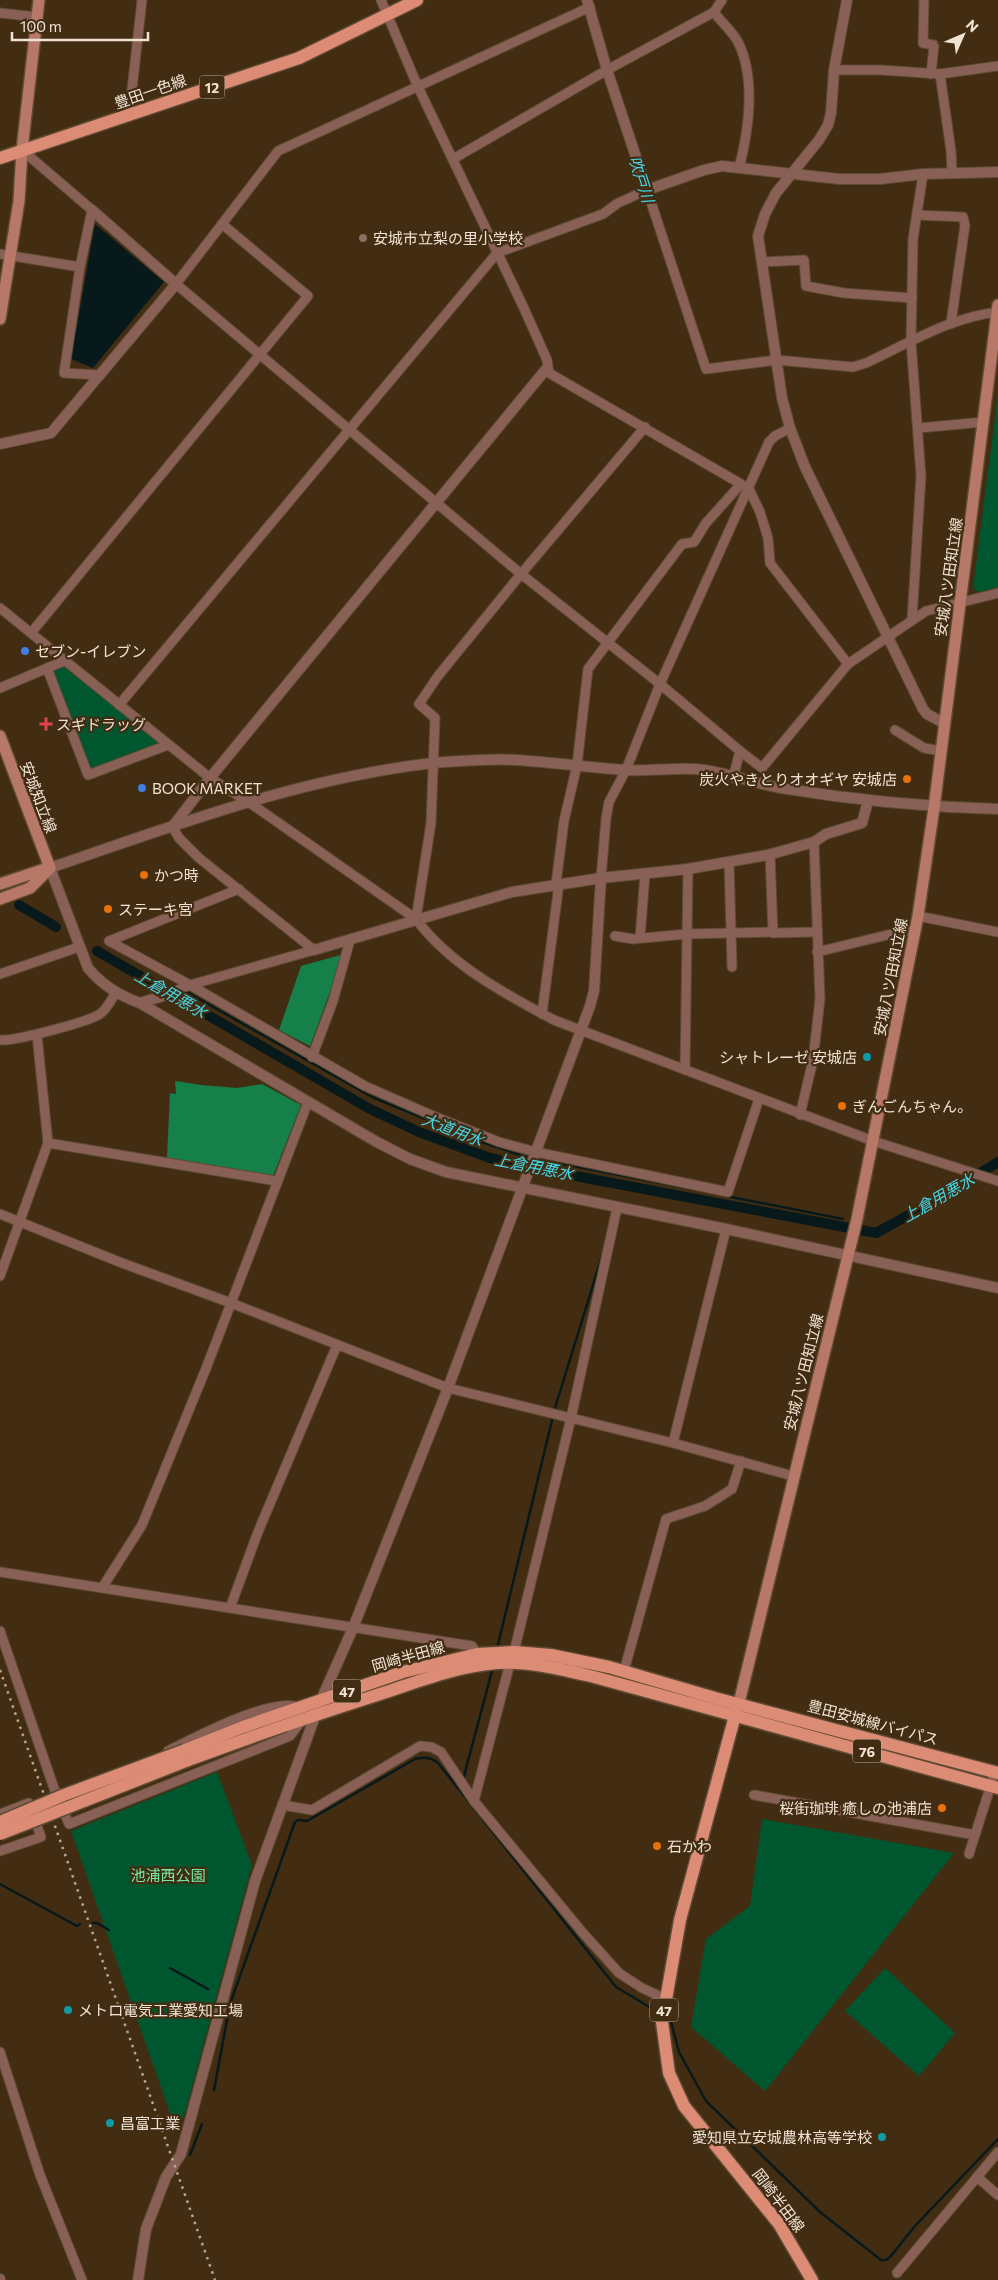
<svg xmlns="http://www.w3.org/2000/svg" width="998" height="2280" viewBox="0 0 998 2280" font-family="Commissioner,'Noto Sans JP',sans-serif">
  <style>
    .green { fill: #00572f }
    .forest { fill: #16804b }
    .water { fill: #07191b }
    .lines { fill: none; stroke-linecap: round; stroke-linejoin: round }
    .stream { stroke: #07191b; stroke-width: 2.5 }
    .canal { stroke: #07191b; stroke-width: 10 }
    .minor-casing { stroke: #5e4a32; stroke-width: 11 }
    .tertiary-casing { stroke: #5e4a32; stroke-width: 12 }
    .secondary-casing { stroke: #5e4a32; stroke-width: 14 }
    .primary-casing { stroke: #5e4a32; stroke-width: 15 }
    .minor { stroke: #886055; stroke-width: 9 }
    .tertiary { stroke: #886055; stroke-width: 10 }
    .secondary { stroke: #b87867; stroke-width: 11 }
    .primary { stroke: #dc8b75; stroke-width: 12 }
    .rail { stroke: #b6a693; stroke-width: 2.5; stroke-dasharray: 2.5 5; stroke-linecap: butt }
    .primary-bridge-casing { stroke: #5e4a32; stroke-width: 15; stroke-linecap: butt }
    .primary-bridge { stroke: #dc8b75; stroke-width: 12 }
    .education-dot { fill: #8d6e63; stroke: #422d13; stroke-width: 2 }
    .shop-dot { fill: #3f7fe0; stroke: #422d13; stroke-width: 2 }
    .health-dot { fill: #e0444e; stroke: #422d13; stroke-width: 2 }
    .food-dot { fill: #e8710a; stroke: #422d13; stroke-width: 2 }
    .culture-dot { fill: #0f9aa8; stroke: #422d13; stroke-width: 2 }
    .labels { text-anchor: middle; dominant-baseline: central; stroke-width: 4.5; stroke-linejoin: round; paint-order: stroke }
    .shield { fill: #422d13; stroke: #bcac9a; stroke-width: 1 }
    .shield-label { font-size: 14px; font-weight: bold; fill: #f1e3d4 }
    .street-label { font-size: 15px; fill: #f1e3d4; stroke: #422d13 }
    .poi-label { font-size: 15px; fill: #f1e3d4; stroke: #422d13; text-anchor: start }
    .park-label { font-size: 15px; fill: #71eda3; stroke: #422d13 }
    .water-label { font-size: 16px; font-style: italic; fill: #44d7e8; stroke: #422d13 }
  </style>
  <rect width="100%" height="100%" fill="#422d13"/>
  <g class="green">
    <polygon points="998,394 998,587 978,592 973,588"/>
    <polygon points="63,666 67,667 159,742 158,745 94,769 88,766 54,673 56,669"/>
    <polygon points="217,1772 252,1865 186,2109 177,2133 71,1831"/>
    <polygon points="762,1819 954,1853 765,2091 691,2027 706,1939 750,1906"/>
    <polygon points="885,1968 955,2033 919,2076 845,2011"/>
  </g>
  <g class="forest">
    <polygon points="344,954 310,1046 279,1030 301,966"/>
    <polygon points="175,1081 201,1085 237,1088 262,1084 301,1105 273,1176 167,1158 170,1093 176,1094"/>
  </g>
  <polygon class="water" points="95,224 164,282 93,368 71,359"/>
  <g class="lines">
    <g class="stream">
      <polyline points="185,991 372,1097 482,1142 529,1158"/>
      <polyline points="537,1159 692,1189"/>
      <polyline points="726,1196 843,1219"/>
      <polyline points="554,1411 602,1256"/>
      <polyline points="497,1649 553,1416"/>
      <polyline points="463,1780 493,1667"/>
      <polyline points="0,1884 77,1926 80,1924"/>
      <polyline points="93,1923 97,1923 109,1930"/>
      <polyline points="170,1968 208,1989"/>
      <polyline points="671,2022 679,2052 706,2101 820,2212 881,2260 886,2260 890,2257 915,2226 998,2139"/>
      <path d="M214 2090 230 2004 295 1822 298 1820 307 1821 415 1759C425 1757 430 1757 438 1763L616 1987 651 2008"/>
      <polyline points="190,2155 202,2124"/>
    </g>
    <g class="canal">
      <polyline points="19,905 56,927"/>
      <polyline points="97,951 370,1109 419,1132 490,1158 554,1172 876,1233 943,1196 998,1162"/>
    </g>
    <defs>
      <g id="minor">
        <polyline points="381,0 418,87 522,304 547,360 549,373 741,484 706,523 694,542 682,544 588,669 577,765 564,821 556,884"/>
        <path d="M722 0 714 12C721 22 733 32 738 42 756 78 749 130 739 168"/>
        <polyline points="924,0 923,43 934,45 931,74"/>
        <polyline points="590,7 278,151 176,284 521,574 660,684 740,751 733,778"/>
        <polyline points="0,13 37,17"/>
        <polyline points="834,70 880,70 940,74 998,66"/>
        <polyline points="940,74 951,151 952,173"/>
        <polyline points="129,116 142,0"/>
        <polyline points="22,150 92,210 80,267 64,373 100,375"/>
        <polyline points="453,159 607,70 714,12"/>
        <polyline points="917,215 963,217 965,225 951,323"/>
        <polyline points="0,254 80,267"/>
        <polyline points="762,262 804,260 806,286 844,293 912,298"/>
        <polyline points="918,428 984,422"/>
        <polyline points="746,486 749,489 760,512 768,538 770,563 848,664"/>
        <path d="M0 608 210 778 250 803 416 919C449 964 505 994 554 1020L873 1141 998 1181"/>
        <polyline points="912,619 921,476 911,342 913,239 923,174"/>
        <polyline points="31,633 308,296 222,224"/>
        <polyline points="47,668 88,775 168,745"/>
        <polyline points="0,688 64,661"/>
        <path d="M119 705 497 253 603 214 618 203 647 190 706 369 777 360 853 367 866 363C909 343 951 317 998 312"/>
        <polyline points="895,730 924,748 941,751"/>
        <polyline points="740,751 762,768 848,664 926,611 998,593"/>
        <polyline points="172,826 179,838 199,858 314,950"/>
        <polyline points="770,854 773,933 817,932"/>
        <polyline points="729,862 732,967"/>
        <polyline points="601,878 606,819 609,802 626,770 660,684 769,442 775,436 790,428"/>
        <polyline points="239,889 109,941 190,985 365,1086 431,1115 499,1142 536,1152 728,1192 759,1099"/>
        <polyline points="918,916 998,932"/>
        <polyline points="416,919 431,823 435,718 419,704 438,676 521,574 645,427"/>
        <polyline points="615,936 633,939 686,934 773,932"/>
        <polyline points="640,938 645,874"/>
        <polyline points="817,952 916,928"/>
        <polyline points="0,974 79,947"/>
        <polyline points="163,996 190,985 314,950"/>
        <polyline points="542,1014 559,884"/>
        <path d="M0 1040C16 1041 88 1022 100 1014 108 1008 111 1000 116 992"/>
        <polyline points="312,1057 333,1001 350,940"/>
        <polyline points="685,1070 688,869"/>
        <polyline points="800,1115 813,1060 820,999 814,842"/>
        <polyline points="48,1143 277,1181"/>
        <polyline points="0,1214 122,1263 231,1303 448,1388 673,1443 793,1476"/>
        <polyline points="0,1276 48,1143 37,1035"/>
        <polyline points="673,1443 726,1229"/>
        <polyline points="0,1572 472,1646 477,1654"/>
        <polyline points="102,1588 142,1525 207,1366 308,1102"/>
        <polyline points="230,1608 258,1532 337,1345"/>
        <polyline points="0,1631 56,1794"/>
        <polyline points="514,1652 571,1418 617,1208"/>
        <polyline points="624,1671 666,1519 705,1506 732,1489 741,1461"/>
        <path d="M168 1751C194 1738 271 1697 298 1707"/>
        <polyline points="58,1793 56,1794 69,1824 290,1736 302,1720"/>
        <polyline points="754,1795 975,1835"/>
        <polyline points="474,1801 510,1663"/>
        <polyline points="282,1805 312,1810 420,1746 431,1747 441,1752 474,1801 583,1933 619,1973 642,1988 666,1999"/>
        <polyline points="0,1814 29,1803 41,1837 0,1851"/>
        <polyline points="969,1854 995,1772"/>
        <polyline points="0,2052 40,2175 82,2280"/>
        <polyline points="977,2177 998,2195"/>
        <polyline points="897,2273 998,2152"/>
      </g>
      <g id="tertiary">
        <polyline points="587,0 607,70 647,190 704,170 722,166 839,179 880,179 923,174 998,172"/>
        <polyline points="847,0 834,70 831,113 828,125 819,140 776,193 765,214 758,236 782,398 790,428 805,467 923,709 927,714 944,723"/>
        <polyline points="0,444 51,433 176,284 92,210"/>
        <path d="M998 809C925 807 853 800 781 788 752 783 724 771 695 769 673 768 650 771 627 770 590 768 553 762 516 760 489 758 460 761 433 763 301 778 175 825 50 868L88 968C102 985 120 996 140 1003L375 1141 410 1159 446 1172 726 1229 998 1288"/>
        <polyline points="173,826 210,778 547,368"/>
        <polyline points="314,950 512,892 601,878 688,869 768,855 814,842 826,834 862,823 868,801"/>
        <polyline points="140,1003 163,996"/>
        <polyline points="0,2279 0,2280"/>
        <polyline points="138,2280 146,2229 166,2177 181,2154 255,1881 321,1700 353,1628 448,1388 590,1006 594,991 601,878"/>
      </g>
      <g id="secondary">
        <polyline points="0,319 19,201 22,150 39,0"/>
        <polyline points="0,736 50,868"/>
        <polyline points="0,884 48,868"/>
        <polyline points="0,899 30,888 50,868"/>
        <polyline points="739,1703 857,1219 918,916 934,808 998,305"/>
      </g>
      <g id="primary">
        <polyline points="0,158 299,58 417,0"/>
        <polyline points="737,1708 680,1920 662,2022 669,2073 684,2106 779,2224 812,2280"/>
        <polyline points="185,1750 243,1727 403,1672 477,1654 514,1652 551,1655 609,1667 715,1698 998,1773"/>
        <path d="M186 1761C250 1737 314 1715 380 1694 417 1682 457 1666 497 1663 532 1661 564 1670 598 1678L998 1788"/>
      </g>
    </defs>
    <use href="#minor" class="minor-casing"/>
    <use href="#tertiary" class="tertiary-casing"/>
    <use href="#secondary" class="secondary-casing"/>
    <use href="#primary" class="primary-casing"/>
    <use href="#minor" class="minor"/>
    <use href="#tertiary" class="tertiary"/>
    <use href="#secondary" class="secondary"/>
    <use href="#primary" class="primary"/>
    <polyline class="rail" points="0,1670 215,2280"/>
    <defs>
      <g id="primary-bridge">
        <polyline points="0,1822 64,1795 185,1750"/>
        <polyline points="0,1834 186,1761"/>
      </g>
    </defs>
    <use href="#primary-bridge" class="primary-bridge-casing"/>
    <use href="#primary-bridge" class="primary-bridge"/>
  </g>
  <circle class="education-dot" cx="363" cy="238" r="5"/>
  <g class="shop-dot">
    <circle cx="25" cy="651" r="5"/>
    <circle cx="142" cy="788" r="5"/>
  </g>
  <path class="health-dot" d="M43.5 716.5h5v5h5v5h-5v5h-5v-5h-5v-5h5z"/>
  <g class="food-dot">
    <circle cx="907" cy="779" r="5"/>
    <circle cx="144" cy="875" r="5"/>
    <circle cx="108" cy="909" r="5"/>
    <circle cx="842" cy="1106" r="5"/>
    <circle cx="942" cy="1808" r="5"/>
    <circle cx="657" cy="1846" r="5"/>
  </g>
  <g class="culture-dot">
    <circle cx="867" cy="1057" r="5"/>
    <circle cx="68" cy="2010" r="5"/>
    <circle cx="110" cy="2123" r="5"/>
    <circle cx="882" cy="2137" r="5"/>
  </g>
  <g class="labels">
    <g class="shield">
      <rect x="199.5" y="75.5" width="25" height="23" rx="4"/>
      <rect x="333" y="1679.5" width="28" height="23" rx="4"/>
      <rect x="853" y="1739.5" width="28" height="23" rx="4"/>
      <rect x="650" y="1998.5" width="28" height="23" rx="4"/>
    </g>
    <g class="shield-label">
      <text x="212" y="87">12</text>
      <text x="347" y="1691">47</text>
      <text x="867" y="1751">76</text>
      <text x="664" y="2010">47</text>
    </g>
    <g class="street-label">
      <text transform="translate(150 91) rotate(-19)">豊田一色線</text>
      <text transform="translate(948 577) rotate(-82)">安城八ツ田知立線</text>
      <text transform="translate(39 797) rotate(69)">安城知立線</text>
      <text transform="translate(890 977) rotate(-79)">安城八ツ田知立線</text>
      <text transform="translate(803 1372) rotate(-76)">安城八ツ田知立線</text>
      <text transform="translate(408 1656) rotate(-16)">岡崎半田線</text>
      <text transform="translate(873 1722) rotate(15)">豊田安城線バイパス</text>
      <text transform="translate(779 2200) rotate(53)">岡崎半田線</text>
    </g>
    <g class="poi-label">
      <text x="373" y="238">安城市立梨の里小学校</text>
      <text x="35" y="651">セブン-イレブン</text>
      <text x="56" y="724">スギドラッグ</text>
      <text x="897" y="779" text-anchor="end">炭火やきとりオオギヤ 安城店</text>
      <text x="152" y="788">BOOK MARKET</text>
      <text x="154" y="875">かつ時</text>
      <text x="118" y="909">ステーキ宮</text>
      <text x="857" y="1057" text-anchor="end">シャトレーゼ 安城店</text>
      <text x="852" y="1106">ぎんごんちゃん。</text>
      <text x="932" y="1808" text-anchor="end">桜街珈琲 癒しの池浦店</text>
      <text x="667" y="1846">石かわ</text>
      <text x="78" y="2010">メトロ電気工業愛知工場</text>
      <text x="120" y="2123">昌富工業</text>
      <text x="872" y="2137" text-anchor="end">愛知県立安城農林高等学校</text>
    </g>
    <g class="park-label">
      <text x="168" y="1875">池浦西公園</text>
    </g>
    <g class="water-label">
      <text transform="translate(642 179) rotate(72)">吹戸川</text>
      <text transform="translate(171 993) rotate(30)">上倉用悪水</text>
      <text transform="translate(453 1129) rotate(21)">大道用水</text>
      <text transform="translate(534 1166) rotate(11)">上倉用悪水</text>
      <text transform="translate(938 1197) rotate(-30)">上倉用悪水</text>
    </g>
  </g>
  <g transform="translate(963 35) rotate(45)" stroke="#422d13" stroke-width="4" paint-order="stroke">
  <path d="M0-4L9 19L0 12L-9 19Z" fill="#f1e3d4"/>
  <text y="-8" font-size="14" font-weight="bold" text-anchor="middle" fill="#f1e3d4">N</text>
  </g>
  <path d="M12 32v8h136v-8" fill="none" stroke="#f1e3d4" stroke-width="2.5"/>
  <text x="20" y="32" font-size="15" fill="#f1e3d4" stroke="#422d13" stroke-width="4" paint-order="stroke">100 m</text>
</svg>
